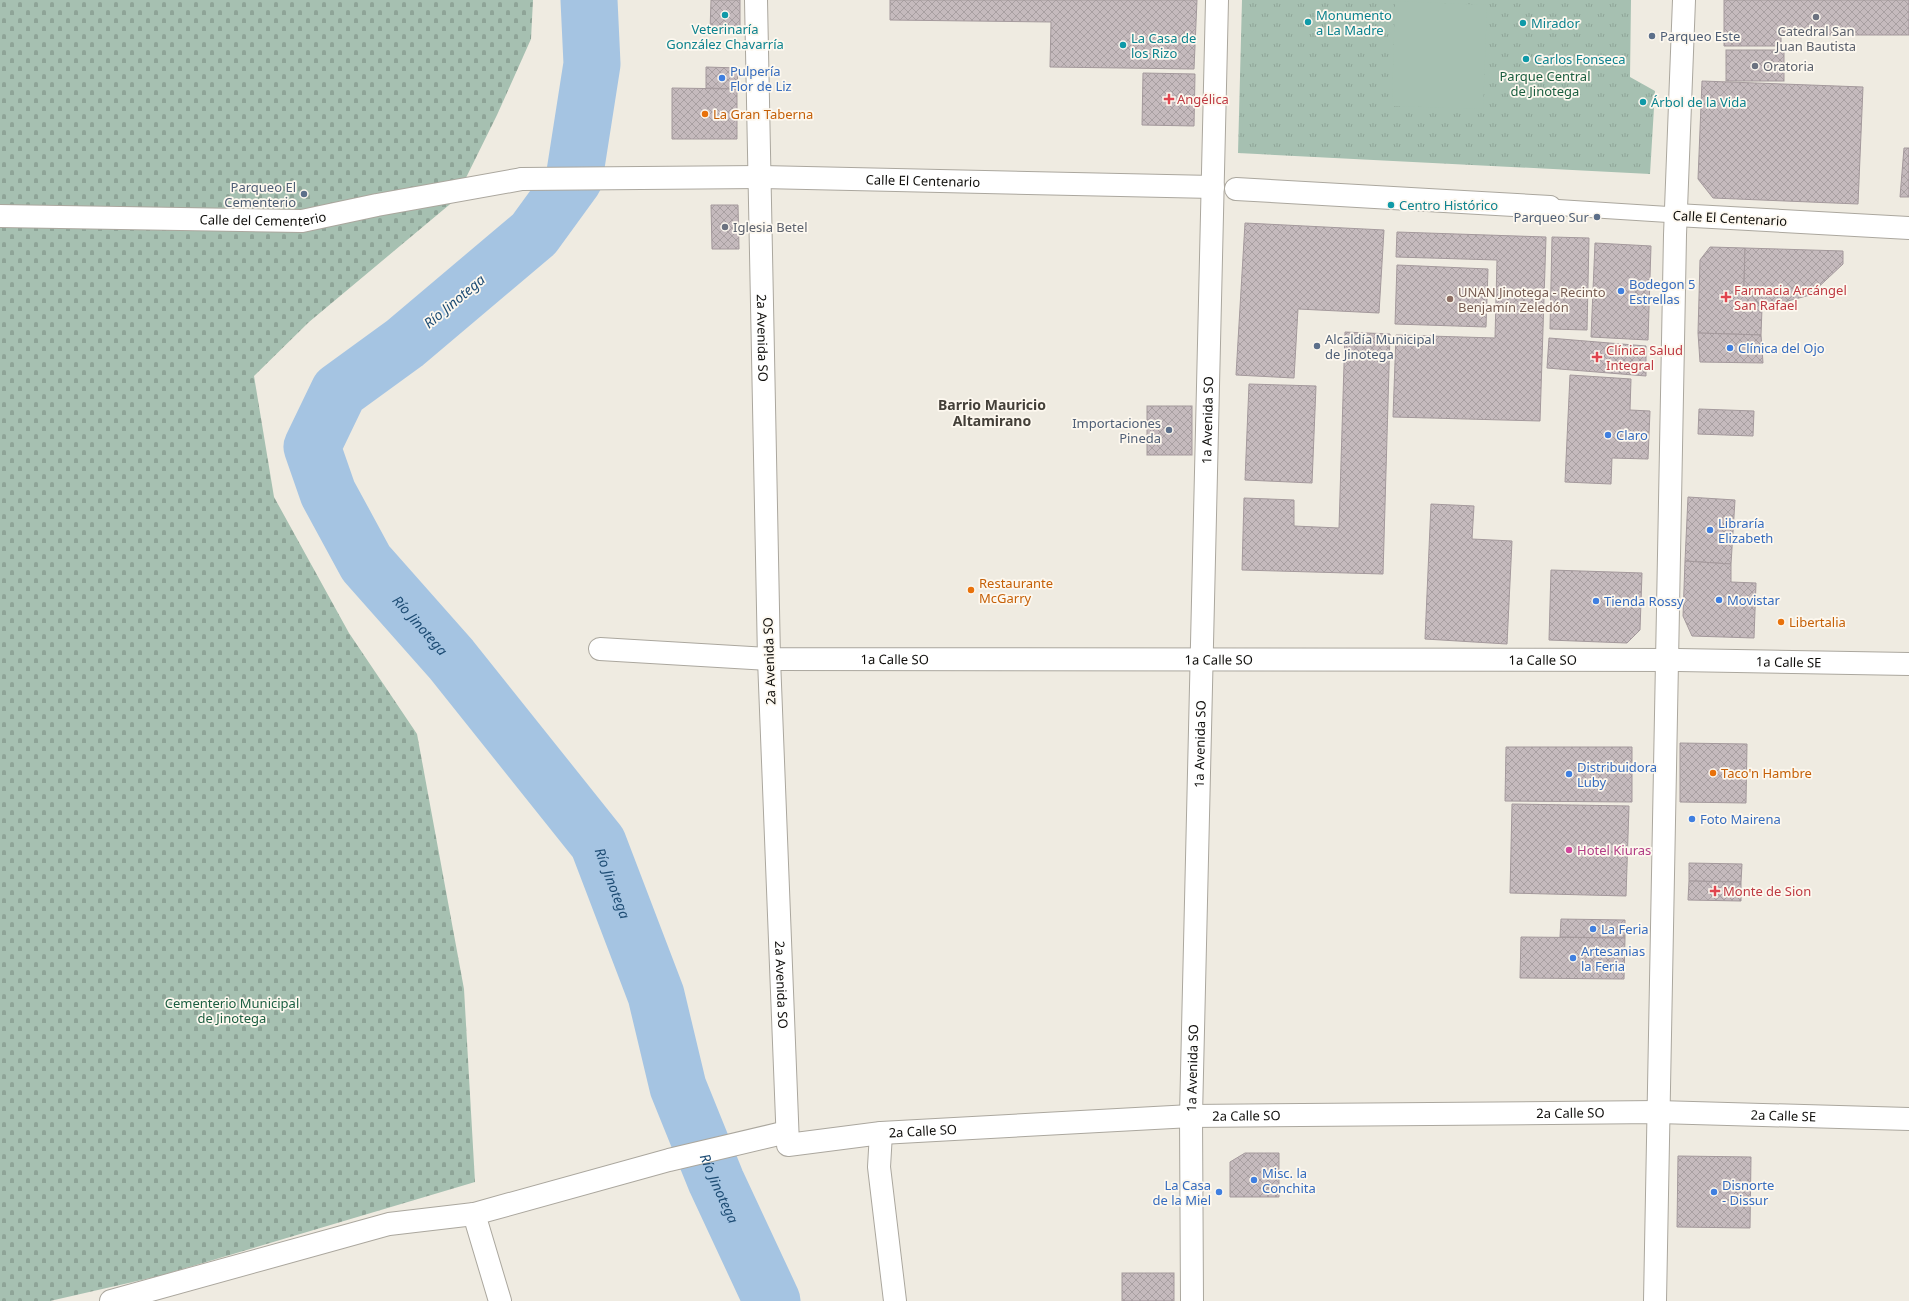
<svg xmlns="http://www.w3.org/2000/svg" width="1909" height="1301" viewBox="0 0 1909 1301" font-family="'Noto Sans',sans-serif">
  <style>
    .grass { fill: url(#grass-tufts) }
    .cemetery { fill: url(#cemetery-stones) }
    .pitch { fill: #a6c0b1 }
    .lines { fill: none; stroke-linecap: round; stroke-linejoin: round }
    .river { stroke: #a5c4e2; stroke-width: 57 }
    .building { fill: url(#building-cross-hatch); stroke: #a4999c }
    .service-casing { stroke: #aba79e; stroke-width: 17 }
    .pedestrian-casing { stroke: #aba79e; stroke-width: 24 }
    .minor-casing { stroke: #aba79e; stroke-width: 24 }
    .tertiary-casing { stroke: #aba79e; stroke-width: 24 }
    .secondary-casing { stroke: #aba79e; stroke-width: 24 }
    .service { stroke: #fff; stroke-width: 15 }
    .pedestrian { stroke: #fff; stroke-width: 22 }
    .minor { stroke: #fff; stroke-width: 22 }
    .tertiary { stroke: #fff; stroke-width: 22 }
    .secondary { stroke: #fff; stroke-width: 22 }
    .culture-dot { fill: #0f9aa8; stroke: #fdf8ef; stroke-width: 1.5 }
    .worship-dot { fill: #6b7280; stroke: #fdf8ef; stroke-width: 1.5 }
    .service-dot { fill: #5c6f8a; stroke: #fdf8ef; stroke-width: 1.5 }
    .shop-dot { fill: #3f7fe0; stroke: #fdf8ef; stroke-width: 1.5 }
    .health-dot { fill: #e0444e; stroke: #fdf8ef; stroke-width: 1.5 }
    .food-dot { fill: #e8710a; stroke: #fdf8ef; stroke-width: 1.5 }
    .education-dot { fill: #8d6e63; stroke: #fdf8ef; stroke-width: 1.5 }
    .hotel-dot { fill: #d1479c; stroke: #fdf8ef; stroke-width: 1.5 }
    .labels { text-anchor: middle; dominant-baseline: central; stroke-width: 3.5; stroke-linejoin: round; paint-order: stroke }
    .culture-label { font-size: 13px; fill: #0d838f; stroke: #fdf8ef; text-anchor: start }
    .worship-label { font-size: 13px; fill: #5b616d; stroke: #fdf8ef; text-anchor: start }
    .service-label { font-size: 13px; fill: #4e5e75; stroke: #fdf8ef; text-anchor: end }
    .shop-label { font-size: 13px; fill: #366cbe; stroke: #fdf8ef; text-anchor: start }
    .park-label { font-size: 13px; fill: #1b5e40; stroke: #fdf8ef }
    .health-label { font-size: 13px; fill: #be3a42; stroke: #fdf8ef; text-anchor: start }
    .food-label { font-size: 13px; fill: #c56008; stroke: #fdf8ef; text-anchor: start }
    .street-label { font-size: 13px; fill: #0e0d0a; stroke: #fdf8ef }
    .education-label { font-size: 13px; fill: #785e54; stroke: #fdf8ef; text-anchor: start }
    .hotel-label { font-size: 13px; fill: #b23c85; stroke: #fdf8ef; text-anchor: start }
    .water-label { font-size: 14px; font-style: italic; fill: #1d4c74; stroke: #fdf8ef }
    .neighbourhood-label { font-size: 14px; font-weight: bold; fill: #444039; stroke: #fdf8ef }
  </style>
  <defs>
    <pattern id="grass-tufts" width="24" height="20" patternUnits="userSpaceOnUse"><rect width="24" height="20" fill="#a6c0b1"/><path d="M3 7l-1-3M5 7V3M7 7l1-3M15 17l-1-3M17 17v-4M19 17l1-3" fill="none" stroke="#8ea497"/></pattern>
    <pattern id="cemetery-stones" width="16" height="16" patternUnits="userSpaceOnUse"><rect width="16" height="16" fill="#a6c0b1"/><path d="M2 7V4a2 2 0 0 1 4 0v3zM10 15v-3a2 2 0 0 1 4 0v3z" fill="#8ea497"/></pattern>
    <pattern id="building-cross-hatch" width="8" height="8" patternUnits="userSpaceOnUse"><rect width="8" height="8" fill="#c5babd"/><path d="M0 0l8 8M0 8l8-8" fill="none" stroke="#a89fa1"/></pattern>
  </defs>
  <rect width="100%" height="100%" fill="#efebe1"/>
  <polygon class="grass" points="1242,0 1631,0 1630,77 1655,91 1650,174 1238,153"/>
  <polygon class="cemetery" points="0,0 533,0 531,39 497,115 455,200 309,322 254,376 274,497 349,633 417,734 464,989 475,1182 159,1276 50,1301 0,1301"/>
  <polygon class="pitch" points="1395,1 1487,5 1483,109 1392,106"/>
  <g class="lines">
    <path class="river" id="s1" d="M589 0 592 64 574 179 534 234 405 343 339 391 312 447 328 493 366 563 451 659 598 843 656 995 678 1087 716 1181 772 1301"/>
  </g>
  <g class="building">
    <polygon points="711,0 740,0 740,31 710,31"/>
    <polygon points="890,0 1197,0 1194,69 1050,67 1051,22 890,20"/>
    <polygon points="1724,0 1909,0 1909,35 1781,35 1781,46 1724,46"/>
    <rect x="1726" y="50" width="58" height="31"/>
    <polygon points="706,67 738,68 737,89 706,88"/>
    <polygon points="1143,73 1195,74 1194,126 1142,125"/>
    <polygon points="1702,81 1863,87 1858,204 1713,198 1698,179"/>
    <polygon points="672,88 737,89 737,139 672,139"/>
    <polygon points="1904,148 1909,148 1909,197 1900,197"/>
    <polygon points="711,205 738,205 739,249 712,249"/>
    <polygon points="1245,223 1384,230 1379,313 1298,309 1294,378 1236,375"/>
    <polygon points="1397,232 1546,237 1540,421 1393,417 1396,335 1495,338 1497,260 1396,257"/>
    <polygon points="1552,237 1589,238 1587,330 1550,329"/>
    <polygon points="1595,243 1651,246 1648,340 1591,337"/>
    <polygon points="1710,247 1745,248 1744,286 1762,308 1761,335 1698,333 1700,260"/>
    <polygon points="1745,248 1843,251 1843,264 1810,295 1762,308 1744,286"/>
    <polygon points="1397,265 1488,269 1486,327 1395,324"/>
    <polygon points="1345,332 1390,334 1383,574 1242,570 1244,498 1294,500 1294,526 1339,528"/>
    <polygon points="1698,333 1761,335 1763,363 1700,362"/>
    <polygon points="1549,338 1646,346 1646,376 1547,368"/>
    <polygon points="1570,375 1631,379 1630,410 1650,411 1648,459 1612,458 1611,484 1565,482"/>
    <polygon points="1249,384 1316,386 1312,483 1245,480"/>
    <rect x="1147" y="406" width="45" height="49"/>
    <polygon points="1699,409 1754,411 1753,436 1698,434"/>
    <polygon points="1688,497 1735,500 1731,564 1685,561"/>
    <polygon points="1431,504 1474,506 1472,539 1512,541 1507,644 1425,639"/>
    <polygon points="1685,561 1731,564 1731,582 1756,583 1754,638 1692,636 1683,616"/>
    <polygon points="1551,570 1642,573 1640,630 1627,643 1549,640"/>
    <polygon points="1680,743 1747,744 1746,803 1680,802"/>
    <polygon points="1506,747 1632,747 1632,802 1505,801"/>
    <polygon points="1512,804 1629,806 1626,896 1510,893"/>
    <polygon points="1689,863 1742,864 1741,882 1689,881"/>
    <polygon points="1689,881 1741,882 1741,901 1688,900"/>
    <polygon points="1561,919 1625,920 1625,938 1560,937"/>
    <polygon points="1521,937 1625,938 1624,979 1520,978"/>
    <polygon points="1245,1153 1279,1153 1279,1197 1230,1197 1230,1162"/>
    <polygon points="1678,1156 1751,1157 1750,1228 1677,1227"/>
    <rect x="1122" y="1273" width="52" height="28"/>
  </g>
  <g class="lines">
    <defs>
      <polyline id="service" points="1550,207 1676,215"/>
      <g id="pedestrian">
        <polyline points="1236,189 1550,207"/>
        <path id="s2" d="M0 216 302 221 377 205 522 179"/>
      </g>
      <g id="minor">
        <path id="s3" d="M522 179 760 177 1213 187"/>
        <path id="s4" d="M600 649 769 659 1678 660 1909 664"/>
        <path id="s5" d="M769 659 788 1145 881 1133 1191 1116 1658 1112 1909 1119"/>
        <polyline points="881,1133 879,1167 895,1301"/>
        <polyline points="474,1214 500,1301"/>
        <polyline points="111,1301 389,1224 474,1214 669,1160 787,1132"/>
        <path id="s6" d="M1192 1301 1191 1116 1217 0"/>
      </g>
      <g id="tertiary">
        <path id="s7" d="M756 0 769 659"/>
      </g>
      <g id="secondary">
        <polyline points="1676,215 1909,228"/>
        <polyline points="1655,1301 1675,235 1684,0"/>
      </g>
    </defs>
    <use href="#service" class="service-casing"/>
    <use href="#pedestrian" class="pedestrian-casing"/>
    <use href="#minor" class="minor-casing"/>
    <use href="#tertiary" class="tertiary-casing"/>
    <use href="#secondary" class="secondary-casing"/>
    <use href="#service" class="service"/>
    <use href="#pedestrian" class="pedestrian"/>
    <use href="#minor" class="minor"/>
    <use href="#tertiary" class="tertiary"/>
    <use href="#secondary" class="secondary"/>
  </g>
  <g class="culture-dot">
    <circle cx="725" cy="15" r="4"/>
    <circle cx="1308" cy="22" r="4"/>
    <circle cx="1523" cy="23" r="4"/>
    <circle cx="1123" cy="45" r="4"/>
    <circle cx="1526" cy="59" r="4"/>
    <circle cx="1643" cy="102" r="4"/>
    <circle cx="1391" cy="205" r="4"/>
  </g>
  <g class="worship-dot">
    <circle cx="1816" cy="17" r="4"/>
    <circle cx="1755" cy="66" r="4"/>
    <circle cx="725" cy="227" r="4"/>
  </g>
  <g class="service-dot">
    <circle cx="1652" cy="36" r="4"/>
    <circle cx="304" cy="194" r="4"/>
    <circle cx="1597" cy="217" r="4"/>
    <circle cx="1317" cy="346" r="4"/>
    <circle cx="1169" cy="430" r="4"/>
  </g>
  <g class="shop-dot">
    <circle cx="722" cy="78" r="4"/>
    <circle cx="1621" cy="291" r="4"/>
    <circle cx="1730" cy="348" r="4"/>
    <circle cx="1608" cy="435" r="4"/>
    <circle cx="1710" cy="530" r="4"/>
    <circle cx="1719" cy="600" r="4"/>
    <circle cx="1596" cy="601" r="4"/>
    <circle cx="1569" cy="774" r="4"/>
    <circle cx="1692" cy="819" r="4"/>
    <circle cx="1593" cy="929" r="4"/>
    <circle cx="1573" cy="958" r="4"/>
    <circle cx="1254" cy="1180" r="4"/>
    <circle cx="1219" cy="1192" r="4"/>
    <circle cx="1714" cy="1192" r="4"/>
  </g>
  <g class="health-dot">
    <path d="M1167 93h4v4h4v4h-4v4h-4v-4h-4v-4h4z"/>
    <path d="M1724 291h4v4h4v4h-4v4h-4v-4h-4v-4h4z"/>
    <path d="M1595 351h4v4h4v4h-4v4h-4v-4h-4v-4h4z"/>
    <path d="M1713 885h4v4h4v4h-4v4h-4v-4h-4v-4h4z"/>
  </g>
  <g class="food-dot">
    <circle cx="705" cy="114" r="4"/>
    <circle cx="971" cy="590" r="4"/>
    <circle cx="1781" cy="622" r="4"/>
    <circle cx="1713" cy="773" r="4"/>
  </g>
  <circle class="education-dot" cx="1450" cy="299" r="4"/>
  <circle class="hotel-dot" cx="1569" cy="850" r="4"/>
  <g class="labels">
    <g class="culture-label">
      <text x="1316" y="15">Monumento<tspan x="1316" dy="15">a La Madre</tspan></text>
      <text x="1531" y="23">Mirador</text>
      <text x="725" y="29" text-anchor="middle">Veterinaría<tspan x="725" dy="15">González Chavarría</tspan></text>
      <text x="1131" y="38">La Casa de<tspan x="1131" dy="15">los Rizo</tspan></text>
      <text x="1534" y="59">Carlos Fonseca</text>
      <text x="1651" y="102">Árbol de la Vida</text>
      <text x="1399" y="205">Centro Histórico</text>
    </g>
    <g class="worship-label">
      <text x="1816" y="31" text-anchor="middle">Catedral San<tspan x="1816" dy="15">Juan Bautista</tspan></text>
      <text x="1763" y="66">Oratoria</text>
      <text x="733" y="227">Iglesia Betel</text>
    </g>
    <g class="service-label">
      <text x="1660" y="36" text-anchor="start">Parqueo Este</text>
      <text x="296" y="187">Parqueo El<tspan x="296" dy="15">Cementerio</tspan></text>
      <text x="1589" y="217">Parqueo Sur</text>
      <text x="1325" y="339" text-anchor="start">Alcaldía Municipal<tspan x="1325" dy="15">de Jinotega</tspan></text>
      <text x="1161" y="423">Importaciones<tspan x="1161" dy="15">Pineda</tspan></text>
    </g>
    <g class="shop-label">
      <text x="730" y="71">Pulpería<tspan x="730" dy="15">Flor de Liz</tspan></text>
      <text x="1629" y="284">Bodegon 5<tspan x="1629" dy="15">Estrellas</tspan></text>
      <text x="1738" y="348">Clínica del Ojo</text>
      <text x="1616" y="435">Claro</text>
      <text x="1718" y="523">Libraría<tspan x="1718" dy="15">Elizabeth</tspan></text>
      <text x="1727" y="600">Movistar</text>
      <text x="1604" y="601">Tienda Rossy</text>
      <text x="1577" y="767">Distribuidora<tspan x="1577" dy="15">Luby</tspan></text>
      <text x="1700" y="819">Foto Mairena</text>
      <text x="1601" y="929">La Feria</text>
      <text x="1581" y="951">Artesanias<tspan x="1581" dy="15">la Feria</tspan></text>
      <text x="1262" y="1173">Misc. la<tspan x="1262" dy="15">Conchita</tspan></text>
      <text x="1211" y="1185" text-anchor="end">La Casa<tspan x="1211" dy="15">de la Miel</tspan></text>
      <text x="1722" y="1185">Disnorte<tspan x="1722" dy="15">- Dissur</tspan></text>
    </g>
    <g class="park-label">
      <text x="1545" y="76">Parque Central<tspan x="1545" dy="15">de Jinotega</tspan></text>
      <text x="232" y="1003">Cementerio Municipal<tspan x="232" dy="15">de Jinotega</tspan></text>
    </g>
    <g class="health-label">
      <text x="1177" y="99">Angélica</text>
      <text x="1734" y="290">Farmacia Arcángel<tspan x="1734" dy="15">San Rafael</tspan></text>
      <text x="1606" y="350">Clínica Salud<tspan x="1606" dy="15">Integral</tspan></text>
      <text x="1723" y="891">Monte de Sion</text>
    </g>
    <g class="food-label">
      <text x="713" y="114">La Gran Taberna</text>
      <text x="979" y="583">Restaurante<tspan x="979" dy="15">McGarry</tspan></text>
      <text x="1789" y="622">Libertalia</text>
      <text x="1721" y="773">Taco'n Hambre</text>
    </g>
    <g class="street-label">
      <text stroke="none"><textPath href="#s3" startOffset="401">Calle El Centenario</textPath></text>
      <text stroke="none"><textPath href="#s2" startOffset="263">Calle del Cementerio</textPath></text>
      <text transform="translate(1730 218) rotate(3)">Calle El Centenario</text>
      <text stroke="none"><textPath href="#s7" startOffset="338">2a Avenida SO</textPath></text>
      <text stroke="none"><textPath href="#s6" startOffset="881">1a Avenida SO</textPath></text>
      <text stroke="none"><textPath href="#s4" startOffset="295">1a Calle SO</textPath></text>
      <text stroke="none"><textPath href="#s4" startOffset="619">1a Calle SO</textPath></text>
      <text stroke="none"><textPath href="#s4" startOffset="943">1a Calle SO</textPath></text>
      <text transform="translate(769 661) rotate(-92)">2a Avenida SO</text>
      <text stroke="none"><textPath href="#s4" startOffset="1189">1a Calle SE</textPath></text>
      <text stroke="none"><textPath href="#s6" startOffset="557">1a Avenida SO</textPath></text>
      <text stroke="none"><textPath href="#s5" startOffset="326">2a Avenida SO</textPath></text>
      <text stroke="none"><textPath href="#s6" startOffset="233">1a Avenida SO</textPath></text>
      <text stroke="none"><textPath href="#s5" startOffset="1270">2a Calle SO</textPath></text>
      <text stroke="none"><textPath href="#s5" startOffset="946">2a Calle SO</textPath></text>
      <text stroke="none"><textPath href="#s5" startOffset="1483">2a Calle SE</textPath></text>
      <text stroke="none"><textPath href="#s5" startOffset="622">2a Calle SO</textPath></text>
    </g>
    <g class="education-label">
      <text x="1458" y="292">UNAN Jinotega - Recinto<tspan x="1458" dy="15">Benjamín Zeledón</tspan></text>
    </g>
    <g class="hotel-label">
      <text x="1577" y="850">Hotel Kiuras</text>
    </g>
    <g class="water-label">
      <text transform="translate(454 301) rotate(-40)">Río Jinotega</text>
      <text stroke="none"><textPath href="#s1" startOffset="772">Río Jinotega</textPath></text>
      <text stroke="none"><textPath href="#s1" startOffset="1096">Río Jinotega</textPath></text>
      <text stroke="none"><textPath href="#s1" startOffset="1420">Río Jinotega</textPath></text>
    </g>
    <g class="neighbourhood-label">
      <text x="992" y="404">Barrio Mauricio<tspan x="992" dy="16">Altamirano</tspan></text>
    </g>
  </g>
</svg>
